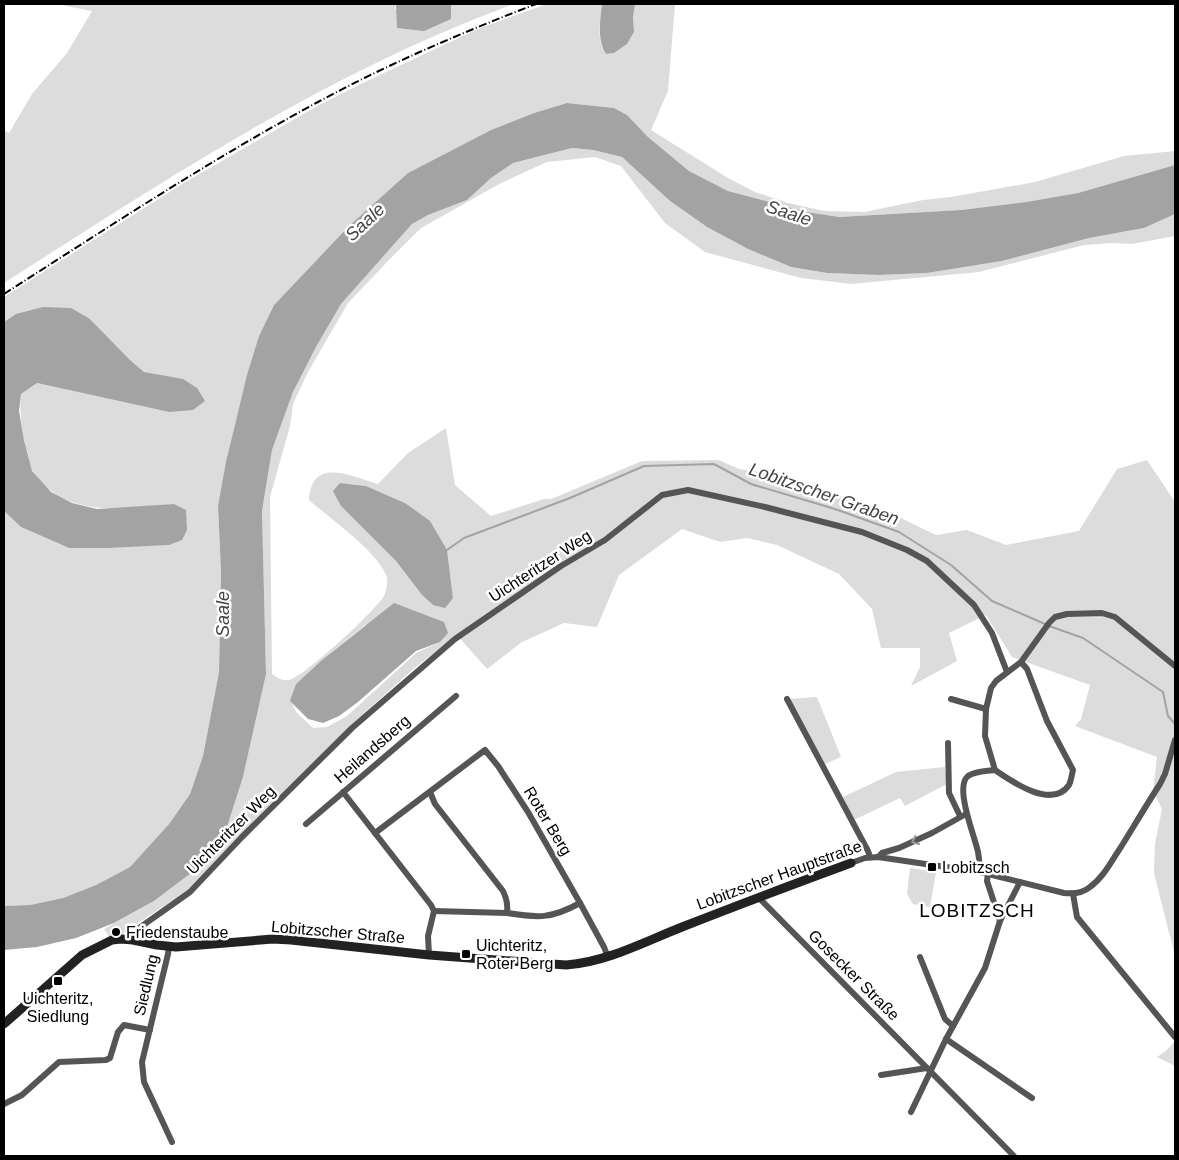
<svg xmlns="http://www.w3.org/2000/svg" width="1179" height="1160" viewBox="0 0 1179 1160" font-family="Arial,sans-serif">
  <style>
    .green { fill: #dcdcdc; fill-rule: evenodd }
    .water { fill: #a3a3a3 }
    .lines { fill: none; stroke-linecap: round; stroke-linejoin: round }
    .stream { stroke: #a3a3a3; stroke-width: 2 }
    .street { stroke: #555; stroke-width: 6 }
    .secondary { stroke: #222; stroke-width: 9 }
    .rail { stroke: #000; stroke-width: 2; stroke-dasharray: 8 2.5 1 2.5; stroke-linecap: butt }
    .oneway { stroke: #999 }
    .poi-dot { fill: #000; stroke: #fff; stroke-width: 2 }
    .labels { text-anchor: middle; dominant-baseline: central; stroke-width: 5; stroke-linejoin: round; paint-order: stroke }
    .street-label { font-size: 16px; fill: #000; stroke: #fff }
    .poi-label { font-size: 16px; fill: #000; stroke: #fff; text-anchor: start }
    .water-label { font-size: 18px; font-style: italic; fill: #444; stroke: #fff }
    .quarter-label { font-size: 19px; letter-spacing: 1px; fill: #000; stroke: #fff }
  </style>
  <rect width="100%" height="100%" fill="#fff"/>
  <g class="green">
    <path d="M56 4H396L395 9 451 19V4H514C330 71 168 178 4 283V130L9 133 32 94 67 53 92 11Z"/>
    <path d="M547 4H602C600 20 596 40 606 54L614 53 627 44 634 32 633 17 635 4H675L668 91 651 130 728 178 755 192 788 203 824 211 864 212 923 200 951 197 1035 182 1124 156 1175 151V165L1078 193 1026 202 961 210 839 217 807 212 728 191 689 171 648 137 627 115 614 108 567 103 534 113 491 130 408 173 349 226 274 305 259 336 235 424 218 506 221 572 219 672 203 756 190 794 169 824 130 867 96 885 63 898 30 905 4 906V511L21 527 69 548 169 545 174 504C125 508 66 520 33 472 30 467 29 457 27 451 22 432 19 414 21 394L37 383 169 412 158 375 144 372 130 360 90 319 16 314 4 322V297L182 184 319 105 369 80 480 28Z"/>
    <path d="M572 148 593 150 622 157 670 201 707 227 748 249 791 267 827 273 878 275 927 273 1002 261 1089 238 1144 228 1175 214V236L1132 244 1113 243 1084 245 979 272 851 284 801 278 705 252 665 223 621 166 595 157 547 162 501 183 421 228 389 260 348 303 308 372 293 404 290 426 270 497 272 674C278 678 282 681 289 680 304 677 375 611 384 596 386 592 388 582 387 578 381 554 328 517 309 500 312 456 350 476 378 484L408 453 446 428 455 485 491 516 544 499H551L642 461 719 460 739 469 760 472 878 507 936 535 967 530 1006 545 1079 531 1117 469 1147 460 1175 502V956L1154 873 1155 844 1162 809 1153 791 1157 757 1075 726 1081 719 1090 685 1012 657 986 615 949 633 957 661 911 686 920 667V648H881L872 609 839 574 777 545 747 538 720 542 682 529 619 575 597 627 564 623 522 642 487 669 457 635 412 670 350 726 188 890 126 931 121 936 110 938 104 929 154 901 199 867 216 849 227 827 243 777 266 674 262 511 272 450 293 392 316 347 341 304 412 224 428 215 467 200 491 178 513 163ZM340 483 366 486 405 503 447 550 453 598 433 605 422 595 396 561 341 506ZM365 625 440 642 416 653 347 716 327 727 313 728 296 712 291 701 296 684 322 660Z"/>
    <polygon points="817,697 841,757 825,764 789,699"/>
    <polygon points="945,767 947,784 905,806 900,798 854,820 843,797 896,772"/>
    <polygon points="910,868 936,872 930,907 913,904 907,894"/>
    <polygon points="1175,1041 1175,1066 1157,1057 1166,1051"/>
  </g>
  <g class="water">
    <polygon points="396,4 451,4 451,19 424,31 397,28"/>
    <path d="M602 4H635L633 17 634 32 627 44 614 53 606 54C597 40 600 20 602 4Z"/>
    <polygon points="567,103 614,108 627,115 648,137 689,171 728,191 807,212 839,217 961,210 1026,202 1078,193 1175,165 1175,214 1144,228 1089,238 1002,261 927,273 878,275 827,273 791,267 748,249 707,227 670,201 622,157 593,150 572,148 513,163 491,178 467,200 428,215 412,224 341,304 316,347 293,392 272,450 262,511 266,674 243,777 227,827 216,849 199,867 154,901 114,923 76,938 37,947 4,950 4,906 30,905 63,898 96,885 130,867 169,824 190,794 203,756 219,672 221,572 218,506 226,462 247,375 259,336 274,305 349,226 408,173 491,130 534,113"/>
    <polygon points="43,307 71,308 90,319 130,360 144,372 183,379 197,388 205,401 193,410 169,412 37,383 21,394 19,411 24,440 32,471 51,492 72,503 97,509 174,504 186,510 187,530 182,540 169,545 107,548 69,548 21,527 4,511 4,322 16,314"/>
    <polygon points="340,483 366,486 405,503 430,521 447,550 453,598 445,608 433,605 422,595 396,561 341,506 333,491"/>
    <polygon points="394,603 444,622 448,633 440,642 416,651 358,702 339,716 323,723 308,719 290,701 296,684 322,660"/>
  </g>
  <g class="lines">
    <g class="stream">
      <polyline points="447,550 464,538 570,498 644,466 714,464 751,484 835,509 899,532 951,565 992,601 1045,624"/>
      <polyline points="1049,626 1083,638 1163,692 1168,716 1175,724"/>
    </g>
    <g class="street">
      <path d="M1021 662 1027 669 1047 721 1073 770C1072 774 1071 781 1069 785 1052 810 1011 781 995 770L985 736 986 709 991 688 996 681 1021 662 1049 623 1055 617 1067 614 1102 613 1115 617 1175 666"/>
      <polyline points="787,699 868,851 870,857"/>
      <polyline points="951,699 986,709"/>
      <polyline points="948,743 949,793 960,816"/>
      <polyline points="343,792 431,905 434,911 428,936 429,955"/>
      <path d="M430 792 435 804 503 891C507 899 508 905 507 913L434 911"/>
      <polyline points="306,824 456,696"/>
      <path d="M375 833 485 750 498 766 528 812 580 903C551 919 538 918 507 913"/>
      <polyline points="878,857 882,853 899,848 932,833 966,814"/>
      <path d="M851 863 865 858 878 857 980 872 1064 893C1073 894 1083 893 1090 887 1104 877 1112 860 1121 847 1134 826 1147 804 1160 784L1165 774 1175 740"/>
      <path d="M980 872C980 865 979 858 978 852 975 837 954 787 968 776 975 771 986 771 995 770"/>
      <polyline points="988,873 987,881 1000,921"/>
      <polyline points="1073,894 1077,917 1175,1037"/>
      <polyline points="759,898 1014,1156"/>
      <polyline points="580,903 604,947 608,957"/>
      <polyline points="128,939 132,933 190,892 242,837 352,728 455,639 561,566 605,540 662,495 688,490 765,507 862,532 907,550 927,561 974,605 992,633 1007,672"/>
      <polyline points="169,947 168,954 142,1062 144,1082 172,1142"/>
      <polyline points="920,957 945,1019 953,1026"/>
      <polyline points="946,1039 1032,1098"/>
      <polyline points="881,1075 927,1068"/>
      <polyline points="4,1104 22,1095 59,1062 106,1060 110,1058 118,1032 124,1025 150,1030"/>
      <polyline points="911,1112 946,1039 985,968 1000,921 1020,882"/>
    </g>
    <path class="secondary" d="M4 1024 82 955 112 940 121 939 133 940 157 945 176 947 273 939 291 940 429 955 566 965C607 962 644 942 682 927 738 905 794 884 851 863"/>
    <path class="rail" d="M4 294C107 228 210 160 318 102 388 64 461 33 536 4"/>
  </g>
  <defs><path id="oneway-chevron" d="M-2-3.5L2.5 0L-2 3.5" fill="none" stroke-width="1.6" stroke-linecap="round" stroke-linejoin="round" transform="scale(1.25)"/></defs>
  <use class="oneway" href="#oneway-chevron" transform="translate(915 841) rotate(155)"/>
  <g class="poi-dot">
    <rect x="927" y="862" width="10" height="10" rx="2.5"/>
    <circle cx="116" cy="932" r="5"/>
    <rect x="461" y="949" width="10" height="10" rx="2.5"/>
    <rect x="53" y="976" width="10" height="10" rx="2.5"/>
  </g>
  <g class="labels">
    <g class="street-label">
      <text transform="translate(540 566) rotate(-33)">Uichteritzer Weg</text>
      <text transform="translate(372 749) rotate(-41)">Heilandsberg</text>
      <text transform="translate(548 821) rotate(59)">Roter Berg</text>
      <text transform="translate(231 830) rotate(-45)">Uichteritzer Weg</text>
      <text transform="translate(779 875) rotate(-20)">Lobitzscher Hauptstraße</text>
      <text transform="translate(338 932) rotate(5)">Lobitzscher Straße</text>
      <text transform="translate(854 975) rotate(45)">Gosecker Straße</text>
      <text transform="translate(146 985) rotate(-77)">Siedlung</text>
    </g>
    <g class="poi-label">
      <text x="942" y="867">Lobitzsch</text>
      <text x="126" y="932">Friedenstaube</text>
      <text x="476" y="945">Uichteritz,<tspan x="476" dy="18">Roter Berg</tspan></text>
      <text x="58" y="998" text-anchor="middle">Uichteritz,<tspan x="58" dy="18">Siedlung</tspan></text>
    </g>
    <g class="water-label">
      <text transform="translate(789 213) rotate(18)">Saale</text>
      <text transform="translate(365 222) rotate(-43)">Saale</text>
      <text transform="translate(824 494) rotate(19)">Lobitzscher Graben</text>
      <text transform="translate(223 614) rotate(-90)">Saale</text>
    </g>
    <g class="quarter-label">
      <text x="977" y="910">LOBITZSCH</text>
    </g>
  </g>
  <rect width="1179" height="1160" fill="none" stroke="#000000" stroke-width="10"/>
</svg>
